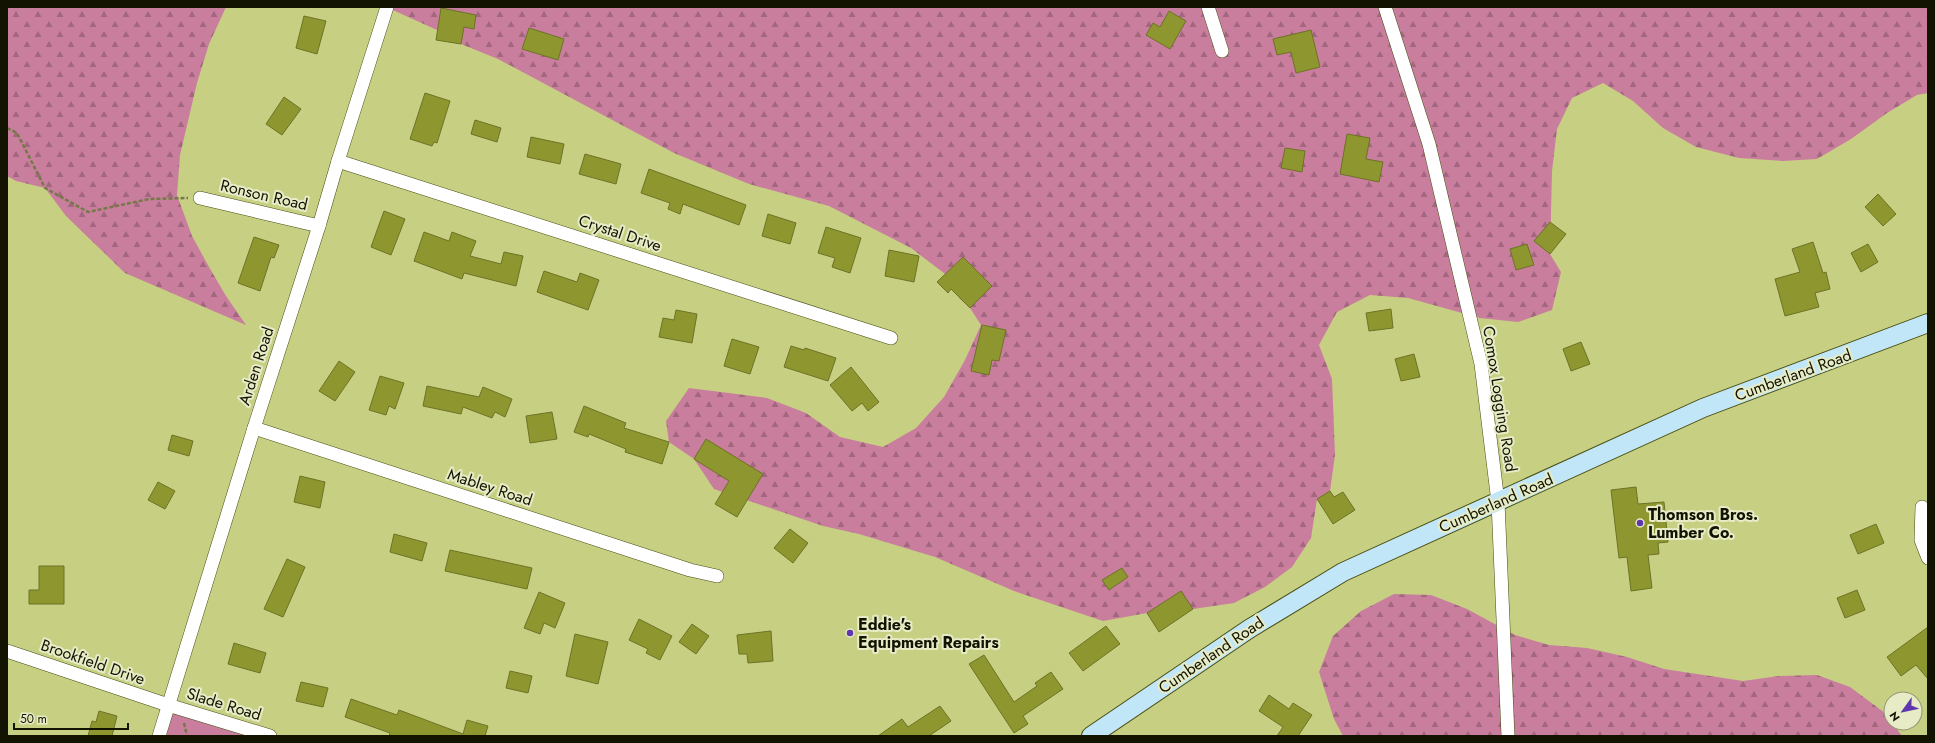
<svg xmlns="http://www.w3.org/2000/svg" width="1935" height="743" viewBox="0 0 1935 743" font-family="Jost,sans-serif">
  <style>
    .forest { fill: url(#forest-firs) }
    .park { fill: #c97e9d }
    .building { fill: #8e962f; stroke: #6d7326 }
    .lines { fill: none; stroke-linecap: round; stroke-linejoin: round }
    .street-casing { stroke: #474c10; stroke-width: 14 }
    .secondary-casing { stroke: #474c10; stroke-width: 20 }
    .path { stroke: #747947; stroke-width: 2.5; stroke-dasharray: 4 2; stroke-linecap: butt }
    .street { stroke: #fff; stroke-width: 13 }
    .secondary { stroke: #c0e6f7; stroke-width: 18 }
    .poi-dot { fill: #5f36ae; stroke: #e7ecc7; stroke-width: 1.5 }
    .labels { text-anchor: middle; dominant-baseline: central; stroke-width: 4; stroke-linejoin: round; paint-order: stroke }
    .street-label { font-size: 16px; fill: #121300; stroke: #e7ecc7 }
    .poi-label { font-size: 16px; font-weight: bold; fill: #121300; stroke: #e7ecc7; text-anchor: start }
  </style>
  <defs>
    <pattern id="forest-firs" width="22" height="20" patternUnits="userSpaceOnUse"><rect width="22" height="20" fill="#c97e9d"/><path d="M5 1l3.5 6h-7zM16 11l3.5 6h-7z" fill="#a2667e"/></pattern>
  </defs>
  <rect width="100%" height="100%" fill="#c7cf83"/>
  <g class="forest">
    <polygon points="7,7 226,7 209,44 197,83 180,155 177,195 192,236 209,267 226,296 246,325 125,273 66,216 45,188 16,181 7,176"/>
    <polygon points="386,7 1928,7 1928,93 1917,95 1887,113 1851,139 1817,159 1783,161 1739,158 1696,147 1663,128 1633,101 1603,83 1572,98 1557,129 1552,171 1550,254 1561,272 1552,310 1518,322 1480,318 1408,298 1370,295 1337,312 1319,345 1332,379 1335,455 1330,491 1317,499 1311,538 1292,567 1265,587 1234,603 1193,609 1147,613 1103,621 1014,591 935,557 859,534 823,526 714,489 694,459 669,442 666,421 689,388 767,398 806,413 840,437 883,447 916,428 944,397 965,360 981,325 970,308 959,298 957,283 911,248 829,206 749,184 674,153 498,59 461,44 437,30"/>
    <polygon points="1394,594 1431,595 1467,609 1515,635 1549,645 1587,648 1627,657 1664,669 1743,681 1779,676 1817,675 1850,687 1885,713 1902,736 1343,736 1334,719 1319,672 1333,636 1361,611"/>
  </g>
  <polygon class="park" points="168,705 270,736 159,736"/>
  <g class="building">
    <polygon points="441,8 476,15 474,29 464,27 461,44 436,40"/>
    <polygon points="1169,11 1186,21 1170,49 1146,35 1153,23 1160,27"/>
    <polygon points="304,16 326,21 317,54 296,48"/>
    <polygon points="529,28 564,39 558,60 522,49"/>
    <polygon points="1311,30 1320,67 1296,73 1291,52 1277,55 1273,39"/>
    <polygon points="425,93 450,101 437,143 434,142 432,146 410,139"/>
    <polygon points="284,97 301,109 282,135 266,124"/>
    <polygon points="475,120 501,128 497,142 471,134"/>
    <polygon points="1347,134 1370,138 1366,159 1383,162 1379,182 1340,174"/>
    <polygon points="531,137 564,144 560,164 527,157"/>
    <polygon points="1285,148 1305,151 1302,172 1281,168"/>
    <polygon points="585,154 621,164 616,184 579,174"/>
    <polygon points="649,169 746,205 739,225 683,204 680,214 668,209 670,203 641,193"/>
    <polygon points="1878,194 1896,214 1883,226 1865,207"/>
    <polygon points="384,211 405,219 391,255 371,247"/>
    <polygon points="768,214 796,223 790,244 762,236"/>
    <polygon points="1550,222 1566,234 1550,254 1534,241"/>
    <polygon points="826,227 861,238 850,273 832,267 835,258 818,253"/>
    <polygon points="424,232 449,241 452,232 476,241 470,256 501,264 504,252 523,256 516,286 464,273 462,279 414,261"/>
    <polygon points="254,237 279,245 274,258 271,257 260,291 238,283"/>
    <polygon points="1813,242 1823,273 1826,272 1830,289 1815,293 1819,307 1785,316 1775,279 1800,272 1792,249"/>
    <polygon points="1527,244 1534,265 1516,270 1510,249"/>
    <polygon points="1868,244 1878,262 1861,272 1851,253"/>
    <polygon points="889,250 919,256 914,282 885,276"/>
    <polygon points="963,257 992,286 970,308 951,289 948,293 937,282"/>
    <polygon points="544,271 577,282 580,273 599,280 588,310 537,292"/>
    <polygon points="1391,309 1393,328 1369,331 1366,313"/>
    <polygon points="676,310 697,314 692,343 659,337 663,318 674,320"/>
    <polygon points="982,325 1006,330 999,361 992,360 989,375 971,371"/>
    <polygon points="732,339 759,347 750,374 724,366"/>
    <polygon points="1581,342 1590,364 1571,371 1563,349"/>
    <polygon points="791,346 804,350 805,348 836,358 828,381 784,367"/>
    <polygon points="1414,354 1420,377 1401,381 1395,359"/>
    <polygon points="339,361 355,372 335,401 319,391"/>
    <polygon points="851,367 879,402 868,411 862,403 852,411 830,385"/>
    <polygon points="380,376 404,383 395,409 389,406 386,415 369,410"/>
    <polygon points="427,386 479,397 483,387 512,399 505,417 495,412 492,418 463,407 461,414 423,406"/>
    <polygon points="584,406 626,423 624,428 669,442 662,464 625,452 626,449 589,434 588,437 574,432"/>
    <polygon points="552,412 557,439 530,443 526,416"/>
    <polygon points="172,435 193,441 189,456 168,450"/>
    <polygon points="706,439 763,474 737,517 715,504 729,481 694,459"/>
    <polygon points="300,476 325,482 320,508 294,502"/>
    <polygon points="158,482 175,491 165,509 148,500"/>
    <polygon points="1636,487 1638,504 1664,502 1668,542 1658,543 1659,554 1648,555 1652,588 1631,591 1627,557 1619,558 1611,490"/>
    <polygon points="1330,491 1334,497 1343,492 1355,510 1333,524 1317,499"/>
    <polygon points="1876,524 1884,543 1858,554 1850,535"/>
    <polygon points="790,529 808,543 793,563 774,548"/>
    <polygon points="394,534 427,543 422,561 390,552"/>
    <polygon points="450,550 532,568 527,589 445,571"/>
    <polygon points="287,559 305,567 283,617 264,609"/>
    <polygon points="39,566 64,566 64,604 29,604 29,590 39,590"/>
    <polygon points="1122,568 1128,577 1109,590 1102,580"/>
    <polygon points="1857,590 1865,610 1845,618 1837,598"/>
    <polygon points="1181,591 1193,609 1159,632 1147,613"/>
    <polygon points="539,592 565,603 555,628 544,623 540,634 524,628"/>
    <polygon points="639,619 672,636 660,660 646,653 648,649 629,640"/>
    <polygon points="692,624 709,636 696,654 679,642"/>
    <polygon points="1106,626 1120,644 1083,671 1069,653"/>
    <polygon points="1928,627 1928,679 1916,665 1901,676 1887,657"/>
    <polygon points="771,631 773,661 748,663 747,654 739,654 737,635"/>
    <polygon points="575,634 608,642 598,684 566,676"/>
    <polygon points="234,643 266,653 260,673 228,664"/>
    <polygon points="984,655 1014,702 1037,686 1035,683 1051,672 1063,689 1023,716 1028,724 1014,733 969,664"/>
    <polygon points="510,671 532,676 528,693 506,688"/>
    <polygon points="301,682 328,688 323,707 296,701"/>
    <polygon points="1269,695 1289,709 1293,703 1312,715 1298,736 1277,736 1283,727 1259,711"/>
    <polygon points="351,699 397,715 399,710 463,734 467,720 488,726 485,736 389,736 390,733 345,717"/>
    <polygon points="940,706 951,721 929,736 878,736 902,719 908,727"/>
    <polygon points="99,711 117,716 112,736 88,736 92,721 96,722"/>
  </g>
  <g class="lines">
    <defs>
      <g id="street">
        <polyline points="1208,7 1222,51"/>
        <polyline points="1385,7 1429,144 1481,364 1498,502 1508,736"/>
        <polyline points="338,161 891,338"/>
        <polyline points="200,198 319,226"/>
        <polyline points="254,428 690,570 717,576"/>
        <polyline points="1922,507 1921,540 1928,558"/>
        <polyline points="7,651 168,705 270,736"/>
        <polyline points="159,736 254,428 319,226 338,161 387,7"/>
      </g>
      <polyline id="secondary" points="1091,736 1249,629 1343,572 1703,408 1928,323"/>
    </defs>
    <use href="#street" class="street-casing"/>
    <use href="#secondary" class="secondary-casing"/>
    <g class="path">
      <polyline points="7,128 17,133 45,188 88,212 149,199 188,198"/>
      <polyline points="184,723 187,736"/>
    </g>
    <use href="#street" class="street"/>
    <use href="#secondary" class="secondary"/>
  </g>
  <g class="poi-dot">
    <circle cx="1640" cy="523" r="4"/>
    <circle cx="850" cy="633" r="4"/>
  </g>
  <g class="labels">
    <g class="street-label">
      <text transform="translate(264 195) rotate(13)">Ronson Road</text>
      <text transform="translate(620 233) rotate(18)">Crystal Drive</text>
      <text transform="translate(256 366) rotate(-72)">Arden Road</text>
      <text transform="translate(1793 375) rotate(-20)">Cumberland Road</text>
      <text transform="translate(1500 399) rotate(81)">Comox Logging Road</text>
      <text transform="translate(490 487) rotate(18)">Mabley Road</text>
      <text transform="translate(1496 503) rotate(-24)">Cumberland Road</text>
      <text transform="translate(1211 655) rotate(-34)">Cumberland Road</text>
      <text transform="translate(93 662) rotate(19)">Brookfield Drive</text>
      <text transform="translate(224 704) rotate(17)">Slade Road</text>
    </g>
    <g class="poi-label">
      <text x="1648" y="514">Thomson Bros.<tspan x="1648" dy="18">Lumber Co.</tspan></text>
      <text x="858" y="624">Eddie's<tspan x="858" dy="18">Equipment Repairs</tspan></text>
    </g>
  </g>
  <rect width="1935" height="743" fill="none" stroke="#121300" stroke-width="16"/>
  <g transform="translate(1903 711) rotate(237)"><circle r="19" fill="#e7ecc7" stroke="#929577"/>
  <path d="M0-3L7 15L0 10L-7 15Z" fill="#5f36ae"/>
  <text y="-6" font-size="11" font-weight="bold" text-anchor="middle" fill="#121300">N</text>
  </g>
  <path d="M14 723v6h114v-6" fill="none" stroke="#121300" stroke-width="2"/>
  <text x="20" y="723" font-size="12" fill="#121300" stroke="#e7ecc7" stroke-width="3" paint-order="stroke">50 m</text>
</svg>
